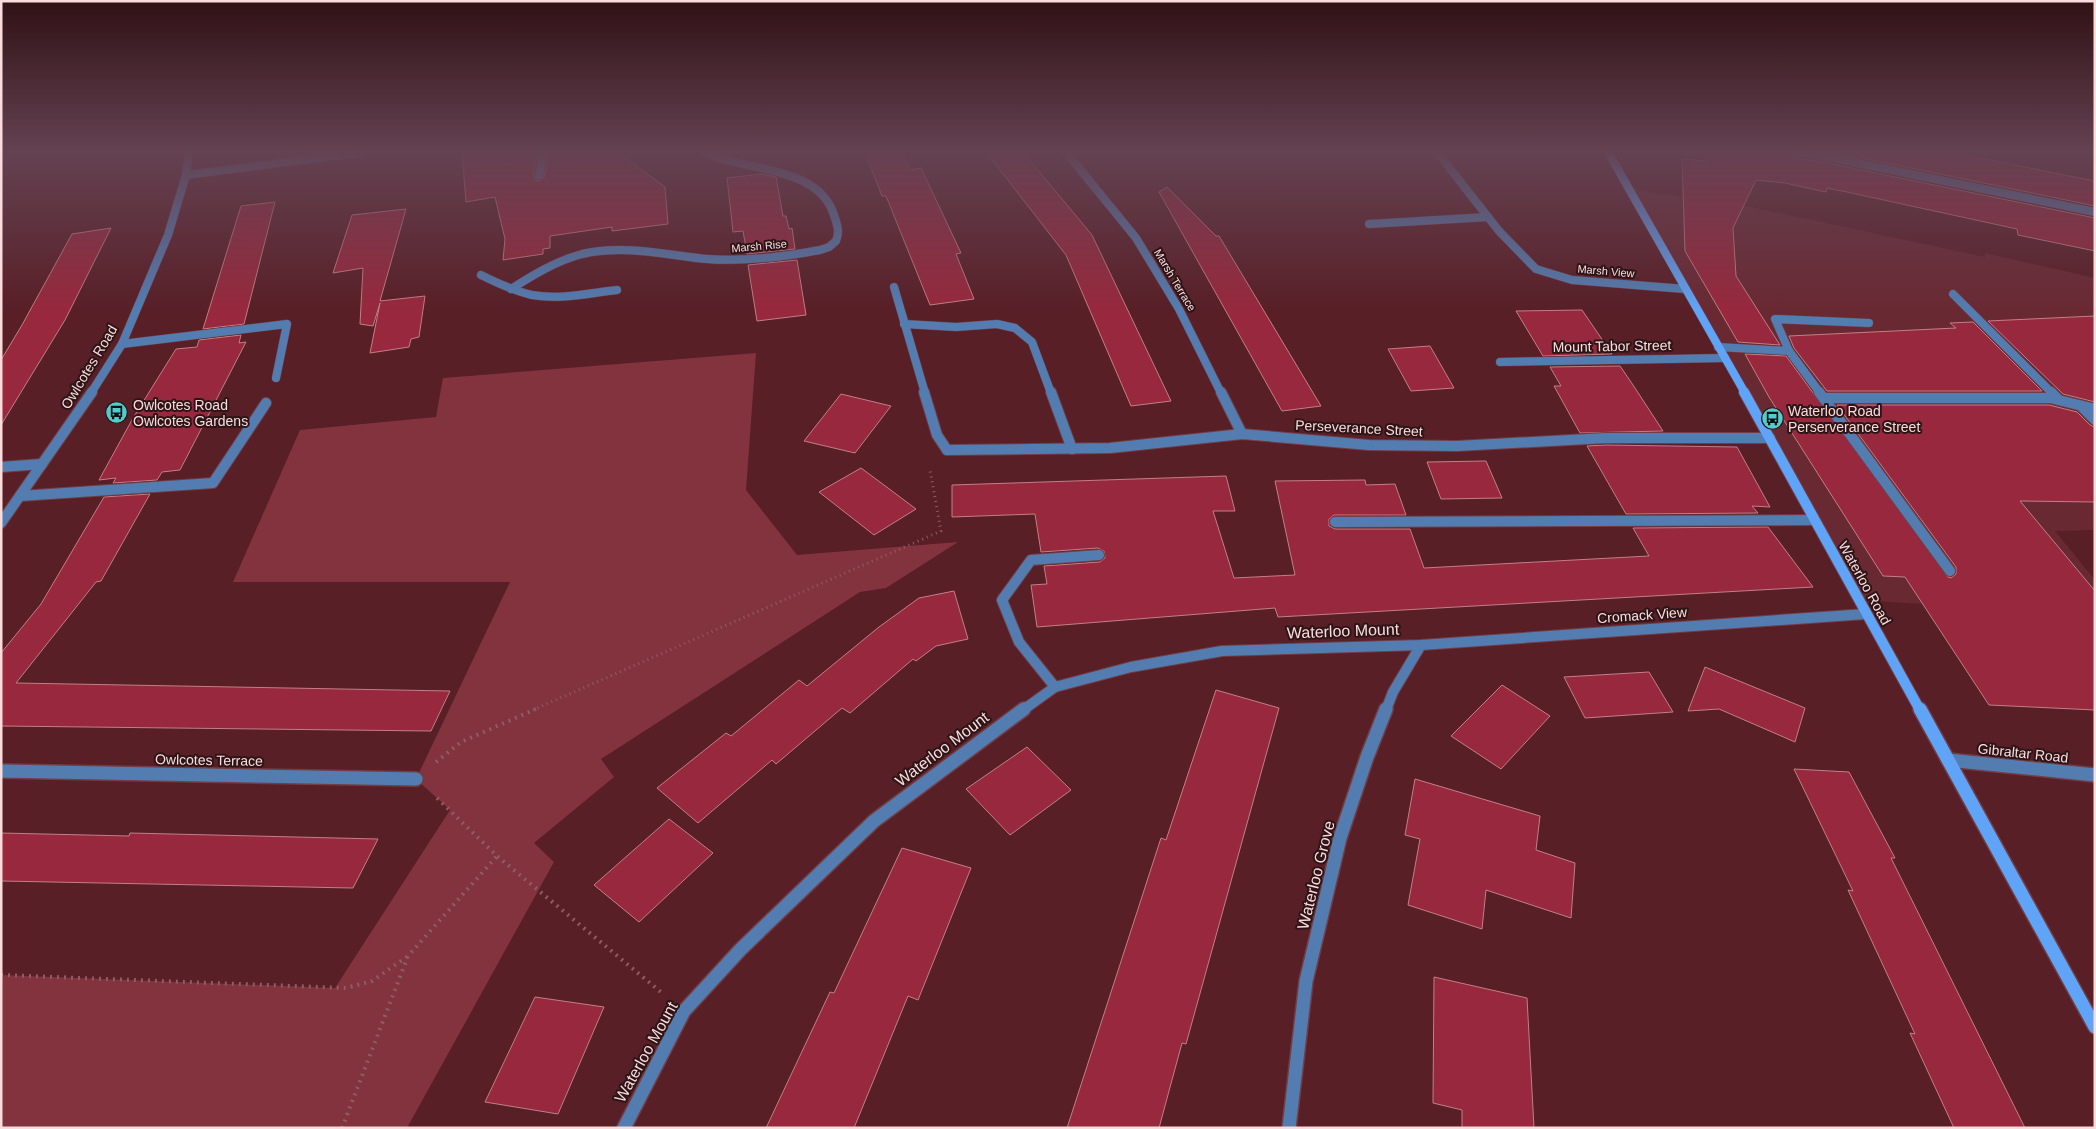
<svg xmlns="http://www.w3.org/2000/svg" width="2096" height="1129" viewBox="0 0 2096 1129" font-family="Arial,sans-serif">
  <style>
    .built { fill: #692933 }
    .green { fill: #82333e }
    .building { fill: #97283d; stroke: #c37f85 }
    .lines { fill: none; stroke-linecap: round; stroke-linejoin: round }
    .service-far1-casing { stroke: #723d44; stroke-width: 9 }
    .service-casing { stroke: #723d44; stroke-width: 12 }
    .minor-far2-casing { stroke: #723d44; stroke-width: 9 }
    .minor-far1-casing { stroke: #723d44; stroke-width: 12 }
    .minor-casing { stroke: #723d44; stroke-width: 16 }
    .secondary-far2-casing { stroke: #723d44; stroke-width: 9 }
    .secondary-far1-casing { stroke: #723d44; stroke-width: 12 }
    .secondary-casing { stroke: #723d44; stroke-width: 16 }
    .path-far1 { stroke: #8d5d63; stroke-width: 3; stroke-dasharray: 1 4; stroke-linecap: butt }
    .path { stroke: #8d5d63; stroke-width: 4; stroke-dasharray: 2 5; stroke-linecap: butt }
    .service-far1 { stroke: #537db1; stroke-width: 8 }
    .service { stroke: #537db1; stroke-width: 10 }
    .minor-far2 { stroke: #537db1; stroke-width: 8 }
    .minor-far1 { stroke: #537db1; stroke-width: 10 }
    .minor { stroke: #537db1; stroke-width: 13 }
    .secondary-far2 { stroke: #60a4f7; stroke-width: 8 }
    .secondary-far1 { stroke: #60a4f7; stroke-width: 10 }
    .secondary { stroke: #60a4f7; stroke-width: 13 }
    .labels { text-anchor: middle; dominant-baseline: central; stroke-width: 4; stroke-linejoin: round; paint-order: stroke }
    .far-street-label { font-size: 11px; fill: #fadcdd; stroke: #2d1416 }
    .street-label { font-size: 14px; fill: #fadcdd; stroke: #2d1416 }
    .poi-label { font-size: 14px; fill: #fadcdd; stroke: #2d1416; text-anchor: start }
    .near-street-label { font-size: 16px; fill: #fadcdd; stroke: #2d1416 }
  </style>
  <rect width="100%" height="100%" fill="#581f27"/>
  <polygon class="built" points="1631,189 1751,207 1985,257 1985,253 2095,278 2095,530 2055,531 2095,580 2095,664 1991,608 1858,600"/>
  <polygon class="green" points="756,353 746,490 797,555 958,542 886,588 860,592 601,759 614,777 534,843 554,862 407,1128 1,1128 1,975 335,988 450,810 416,779 510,582 233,582 300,430 436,417 443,378"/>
  <g class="building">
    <polygon points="462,152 538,152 533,174 535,179 538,181 544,177 550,152 617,152 665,187 668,224 612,231 612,227 550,236 550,248 543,249 543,254 503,260 505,239 495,197 466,202"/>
    <polygon points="865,152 902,152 910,170 921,168 961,253 956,254 974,299 930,305 886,196 882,196"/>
    <polygon points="986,152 1023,152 1092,235 1171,401 1131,406 1066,255"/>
    <polygon points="1706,152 1790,152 1794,158 1822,162 2095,218 2095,251 2018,235 2017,229 1847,192 1827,188 1826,192 1785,183 1756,180 1733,228 1736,276 1780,345 1738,342 1685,251 1682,159 1705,161"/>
    <polygon points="1833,152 1949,152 2095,181 2095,206"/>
    <polygon points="761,174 776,177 783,216 786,216 789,229 792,228 795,249 747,254 743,231 733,232 727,178"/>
    <polygon points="1167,187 1216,236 1219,236 1321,406 1282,411 1159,192"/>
    <polygon points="275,202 244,324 203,329 241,206"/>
    <polygon points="406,209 380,301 425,296 419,337 411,339 409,347 370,353 380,303 373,326 360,324 363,268 333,273 352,215"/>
    <polygon points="111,228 65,320 1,425 1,360 22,325 72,234"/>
    <polygon points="797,260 806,315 757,321 748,265"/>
    <polygon points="1582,310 1612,354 1543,356 1516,311"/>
    <polygon points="2095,316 2095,402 2063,394 1988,321"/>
    <polygon points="1973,322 2042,391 1827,391 1794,348 1789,336 1956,328 1950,323"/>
    <polygon points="241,335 239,343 246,342 180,470 162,472 157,480 113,483 116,478 99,480 133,418 176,349 197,347 199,340"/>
    <polygon points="1430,346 1454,388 1411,391 1388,349"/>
    <polygon points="1745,354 1786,356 1948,577 1951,578 1956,574 1956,567 1837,405 2049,405 2077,412 2090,425 2095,427 2095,502 2020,501 2095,591 2095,710 1989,705 1905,577 1883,576 1769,397"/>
    <polygon points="1620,366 1633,385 1663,431 1580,433 1554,386 1561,386 1550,367"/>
    <polygon points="841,394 891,406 855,453 804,441"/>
    <polygon points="1606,445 1737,447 1770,507 1752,506 1758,513 1626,514 1587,446"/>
    <polygon points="1486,461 1502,498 1441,499 1427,462"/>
    <polygon points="861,468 888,488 916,509 874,535 819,492"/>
    <polygon points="1226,476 1235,511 1213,511 1234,578 1295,575 1275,481 1365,480 1366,485 1395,484 1406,515 1334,515 1329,519 1329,526 1335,529 1410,529 1424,568 1649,556 1633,528 1768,527 1813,587 1278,617 1275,608 1037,627 1031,585 1047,584 1044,566 1100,562 1105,558 1104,551 1098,548 1041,552 1035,514 952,517 952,485"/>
    <polygon points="150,494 101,581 96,582 16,683 450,691 431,731 1,726 1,653 41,604 104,497"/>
    <polygon points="954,591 968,639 936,646 916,661 913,659 850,713 842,708 776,764 772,760 698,823 657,788 726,733 731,736 799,680 807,686 879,627 919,598"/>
    <polygon points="1705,667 1805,708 1795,742 1719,709 1688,711"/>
    <polygon points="1649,672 1673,712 1585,718 1564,677"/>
    <polygon points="1502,685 1550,716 1501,769 1451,736"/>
    <polygon points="1216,690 1279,708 1186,1044 1182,1043 1159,1128 1067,1128 1161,838 1166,840"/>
    <polygon points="1027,747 1071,790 1010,835 966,789"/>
    <polygon points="1794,769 1849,772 1895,858 1891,858 2025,1128 1954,1128 1910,1033 1915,1034 1848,890 1853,891"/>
    <polygon points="1415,779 1540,816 1536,850 1575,863 1571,918 1486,890 1482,929 1408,905 1420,839 1405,835"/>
    <polygon points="669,819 713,853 639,922 594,885"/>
    <polygon points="1,833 129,836 130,833 378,839 353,888 1,881"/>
    <polygon points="902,848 971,868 918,1000 908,996 854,1128 766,1128 830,992 834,993"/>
    <polygon points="1434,977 1527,998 1534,1128 1462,1128 1462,1110 1433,1103"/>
    <polygon points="535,997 604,1007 558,1114 485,1102"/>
  </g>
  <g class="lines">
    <defs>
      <g id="service-far1">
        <polyline points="894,287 925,393"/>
        <polyline points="1953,294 2052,393"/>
        <polyline points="904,324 956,327 997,324 1015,328 1032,342 1051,393"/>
        <polyline points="122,344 287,324 276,378"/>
        <polyline points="1718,347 1789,351 1820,393"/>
        <polyline points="1789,351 1775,319 1869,323"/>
      </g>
      <g id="service">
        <polyline points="924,392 937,435 947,450"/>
        <polyline points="1051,392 1072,449"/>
        <polyline points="1819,392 1950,571"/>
        <polyline points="2051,392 2059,400"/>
        <polyline points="1824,398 2050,398 2095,409"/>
        <polyline points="2082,407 2095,420"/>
        <polyline points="20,496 213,483 266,403"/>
        <polyline points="1335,522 1814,520"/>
      </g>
      <g id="minor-far2">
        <polyline points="1066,152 1136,238 1179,309 1221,393"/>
        <polyline points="1437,152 1499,231 1536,269 1572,280 1685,289"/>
        <polyline points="1795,152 1823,156 2095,212"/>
        <polyline points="186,175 364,152"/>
        <polyline points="539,175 544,152"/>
        <polyline points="1369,224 1488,217"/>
        <path d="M481 275C497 283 514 291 532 295 560 300 589 293 617 290"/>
        <path d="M511 289C533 275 556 261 582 254 624 244 666 255 707 259 744 262 783 257 820 250L829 247 836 241C840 232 837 224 834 215 818 165 746 172 704 152"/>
        <polyline points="1500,362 1725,358"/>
        <polyline points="91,393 122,344 168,235 186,175 189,152"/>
      </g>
      <g id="minor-far1">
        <polyline points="1221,392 1242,434"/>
        <polyline points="947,450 1110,448 1242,434 1369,445 1457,446 1606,438 1770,438"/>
        <polyline points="1,467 42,464"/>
        <polyline points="1,523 92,392"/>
        <polyline points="1055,687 1019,642 1002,600 1031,560 1099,555"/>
        <polyline points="1023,710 1055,687 1131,667 1222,651 1421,645 1866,614"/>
        <polyline points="1386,710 1393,692 1421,645"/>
      </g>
      <g id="minor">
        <polyline points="1948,760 2095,775"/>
        <polyline points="1,771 416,779"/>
        <polyline points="624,1128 684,1011 740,950 874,821 1024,709"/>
        <polyline points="1289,1128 1306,981 1340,838 1367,757 1386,709"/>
      </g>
      <polyline id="secondary-far2" points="1608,152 1745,393"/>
      <polyline id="secondary-far1" points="1744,392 1920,710"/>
      <polyline id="secondary" points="1920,709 2095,1027"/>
    </defs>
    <use href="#service-far1" class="service-far1-casing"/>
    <use href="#service" class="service-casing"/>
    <use href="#minor-far2" class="minor-far2-casing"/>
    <use href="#minor-far1" class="minor-far1-casing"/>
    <use href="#minor" class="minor-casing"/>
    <use href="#secondary-far2" class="secondary-far2-casing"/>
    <use href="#secondary-far1" class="secondary-far1-casing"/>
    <use href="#secondary" class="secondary-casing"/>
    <polyline class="path-far1" points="533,710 941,531 930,470"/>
    <g class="path">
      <polyline points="436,762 461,742 536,709"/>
      <polyline points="437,798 497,856 662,993"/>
      <polyline points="1,975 346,988 372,981 408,956"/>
      <polyline points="342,1128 408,956 497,856"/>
    </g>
    <use href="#service-far1" class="service-far1"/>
    <use href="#service" class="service"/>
    <use href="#minor-far2" class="minor-far2"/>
    <use href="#minor-far1" class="minor-far1"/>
    <use href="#minor" class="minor"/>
    <use href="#secondary-far2" class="secondary-far2"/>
    <use href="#secondary-far1" class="secondary-far1"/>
    <use href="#secondary" class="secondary"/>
  </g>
  <linearGradient id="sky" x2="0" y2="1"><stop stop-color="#301115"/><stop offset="0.49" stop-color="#644252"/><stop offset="1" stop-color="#644252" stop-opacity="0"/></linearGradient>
  <rect width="2096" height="310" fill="url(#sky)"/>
  <defs>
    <symbol id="bus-disc" viewBox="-11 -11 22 22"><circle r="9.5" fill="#52cdcc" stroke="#2d1416"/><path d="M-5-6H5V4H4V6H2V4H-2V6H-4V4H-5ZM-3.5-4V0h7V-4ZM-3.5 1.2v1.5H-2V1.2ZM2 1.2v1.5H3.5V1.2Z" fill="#111"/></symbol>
  </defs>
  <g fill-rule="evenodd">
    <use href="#bus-disc" x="104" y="400" width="25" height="25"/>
    <use href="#bus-disc" x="1760" y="406" width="25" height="25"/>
  </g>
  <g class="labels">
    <g class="far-street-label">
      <text transform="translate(759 246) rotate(-5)">Marsh Rise</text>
      <text transform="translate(1606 271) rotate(5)">Marsh View</text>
      <text transform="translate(1175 280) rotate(59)">Marsh Terrace</text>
    </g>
    <g class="street-label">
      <text transform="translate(1612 346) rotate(-1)">Mount Tabor Street</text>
      <text transform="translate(89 367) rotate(-59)">Owlcotes Road</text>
      <text transform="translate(1359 428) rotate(3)">Perseverance Street</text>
      <text transform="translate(1865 583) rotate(61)">Waterloo Road</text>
      <text transform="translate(1642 615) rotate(-4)">Cromack View</text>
      <text transform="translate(2023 753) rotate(6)">Gibraltar Road</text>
      <text transform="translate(209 760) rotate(1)">Owlcotes Terrace</text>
    </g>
    <g class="poi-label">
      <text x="133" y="405">Owlcotes Road<tspan x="133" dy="16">Owlcotes Gardens</tspan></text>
      <text x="1788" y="411">Waterloo Road<tspan x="1788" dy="16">Perserverance Street</tspan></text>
    </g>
    <g class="near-street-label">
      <text transform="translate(1343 631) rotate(-2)">Waterloo Mount</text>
      <text transform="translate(942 749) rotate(-37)">Waterloo Mount</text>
      <text transform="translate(1316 875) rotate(-76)">Waterloo Grove</text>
      <text transform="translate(646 1052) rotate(-61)">Waterloo Mount</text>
    </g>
  </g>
  <rect width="2096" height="1129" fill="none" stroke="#fadcdd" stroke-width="5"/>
</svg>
